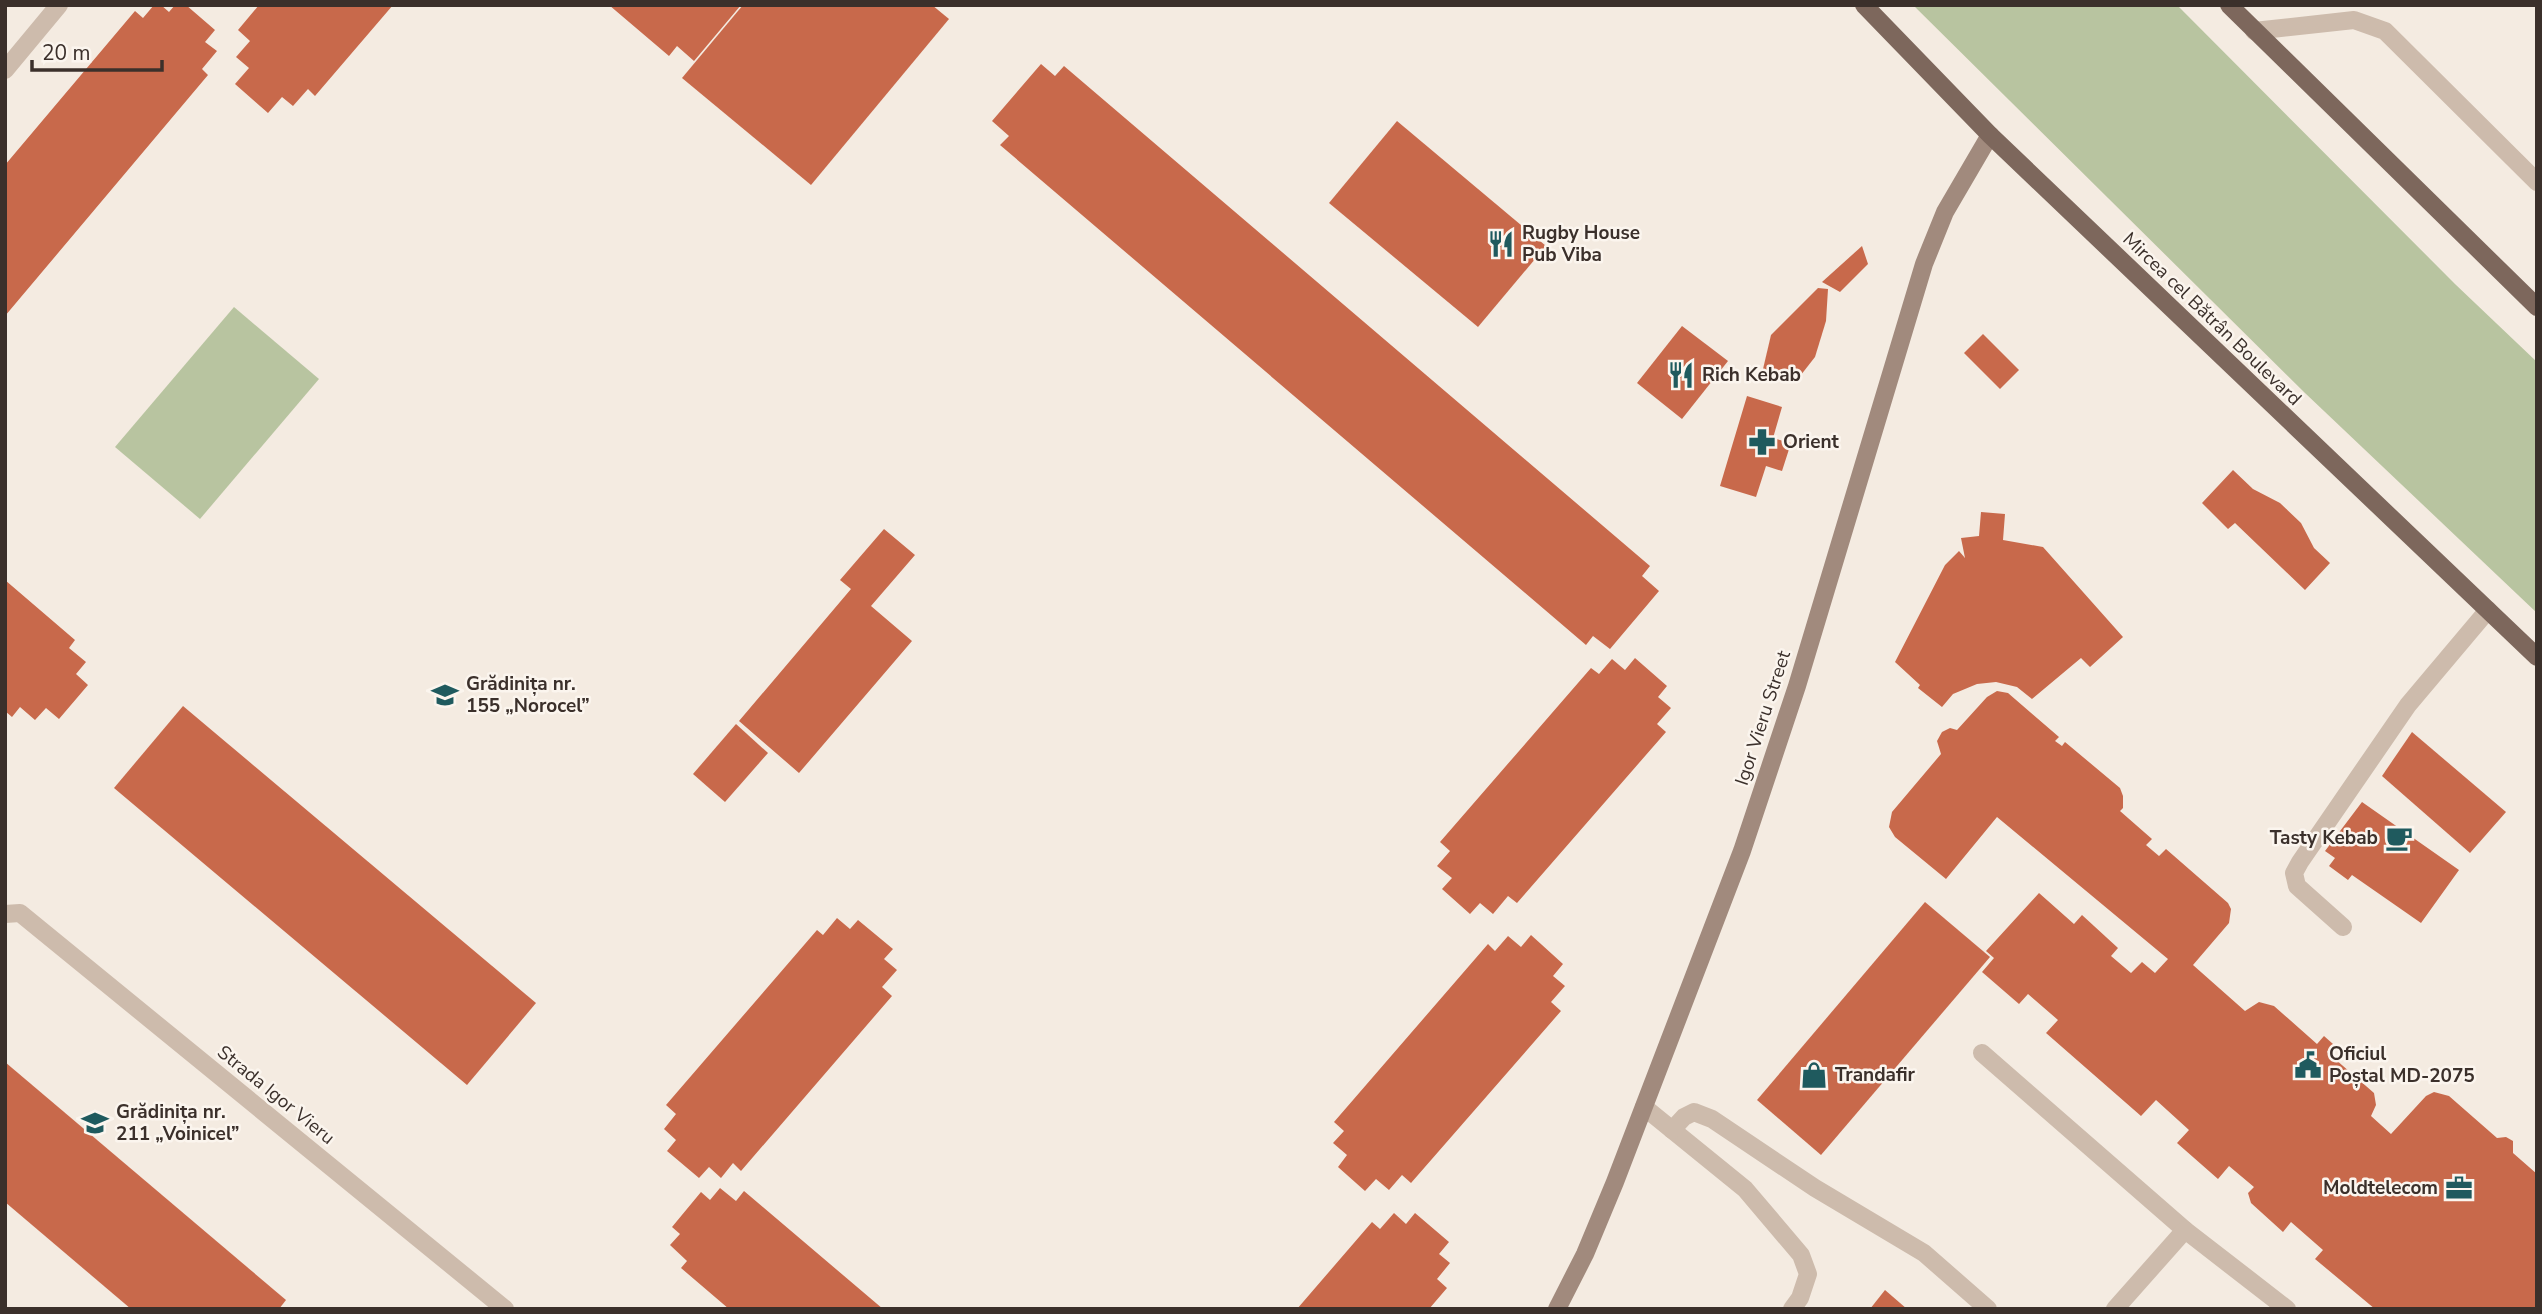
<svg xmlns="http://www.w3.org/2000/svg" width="2542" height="1314" viewBox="0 0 2542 1314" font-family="'Nunito Sans',sans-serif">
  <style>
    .green { fill: #b8c4a0 }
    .building { fill: #c8694b }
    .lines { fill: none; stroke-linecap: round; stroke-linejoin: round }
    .service { stroke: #cdbbac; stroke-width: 18 }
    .secondary { stroke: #a18a7d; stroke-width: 18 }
    .primary { stroke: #7d675c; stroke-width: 18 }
    .labels { text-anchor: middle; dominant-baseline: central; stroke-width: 5; stroke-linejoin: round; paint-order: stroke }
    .poi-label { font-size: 19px; font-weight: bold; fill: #3b302b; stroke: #fbf5ee; text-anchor: start }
    .street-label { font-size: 19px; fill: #3b302b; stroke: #fbf5ee }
  </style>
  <rect width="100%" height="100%" fill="#f4ebe1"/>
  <g class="green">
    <polygon points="1913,5 2177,5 2455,284 2537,362 2537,613 2305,393"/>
    <polygon points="234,307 319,379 200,519 115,447"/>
  </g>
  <g class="building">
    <polygon points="154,5 161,5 169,12 175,5 186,5 215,30 205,42 217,51 202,69 208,75 5,316 5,165 135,11 143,18"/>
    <polygon points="259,5 393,5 315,96 308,89 293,106 282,97 268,113 235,84 249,68 236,57 250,41 238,30"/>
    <polygon points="609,5 741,5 694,61 677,46 669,56"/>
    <polygon points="743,5 932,5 949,19 811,185 682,78"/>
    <polygon points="1041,64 1055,76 1064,66 1650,566 1642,576 1659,591 1610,649 1593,636 1586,645 1000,145 1009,136 992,121"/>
    <polygon points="1397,121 1546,246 1478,327 1329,203"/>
    <polygon points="1862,246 1868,264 1840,292 1822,282"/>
    <polygon points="1818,288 1828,289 1826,321 1815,357 1797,380 1763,369 1771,335"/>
    <polygon points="1682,326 1728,361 1682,419 1637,383"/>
    <polygon points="1983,334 2019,370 2000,389 1964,353"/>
    <polygon points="1747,396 1782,407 1773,438 1791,443 1782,471 1766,466 1756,497 1720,486"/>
    <polygon points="2233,470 2253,489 2280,503 2301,523 2314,548 2330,563 2305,590 2235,523 2228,529 2202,503"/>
    <polygon points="1981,512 2005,514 2003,540 2043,547 2123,637 2090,667 2081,658 2032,699 2017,687 1996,682 1977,684 1953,694 1942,707 1918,688 1920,685 1895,662 1945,565 1959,551 1965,558 1961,538 1979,536"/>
    <polygon points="884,529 915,555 871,606 912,641 799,773 739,721 851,589 840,580"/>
    <polygon points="5,580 75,640 69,648 86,662 76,674 88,685 59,719 46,708 35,720 20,707 12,717 5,711"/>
    <polygon points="1635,658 1667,686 1658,697 1671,708 1657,724 1666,732 1517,903 1508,896 1493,914 1480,903 1470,914 1442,889 1452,878 1437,866 1450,851 1440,842 1591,668 1599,674 1612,659 1625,670"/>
    <polygon points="1997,691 2008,693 2059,737 2055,741 2062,746 2065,742 2120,788 2123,796 2123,808 2120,811 2152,839 2146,845 2159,856 2166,849 2228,903 2231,909 2229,923 2193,965 2245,1011 2259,1002 2274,1006 2317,1044 2324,1036 2333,1044 2327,1052 2374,1093 2376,1105 2371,1116 2391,1134 2426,1096 2434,1092 2449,1096 2497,1138 2506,1137 2513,1141 2513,1153 2537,1174 2537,1309 2375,1309 2315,1259 2323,1250 2291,1222 2283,1232 2251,1203 2248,1193 2254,1187 2229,1166 2218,1179 2177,1143 2189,1130 2156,1100 2141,1116 2046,1033 2058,1020 2028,994 2019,1004 1982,972 1994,958 1986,951 2039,893 2074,924 2082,915 2118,948 2111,956 2131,973 2142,962 2155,973 2168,959 1997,817 1946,879 1895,837 1889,827 1892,812 1941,754 1937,741 1942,732 1950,728 1957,730 1987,697"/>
    <polygon points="183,706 536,1003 467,1085 114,788"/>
    <polygon points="736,724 768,753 725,802 693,774"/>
    <polygon points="2412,732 2506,812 2470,853 2382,776"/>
    <polygon points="2362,802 2459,870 2421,923 2352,875 2348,880 2329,866 2335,858 2325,851"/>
    <polygon points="1925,902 1990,957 1821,1155 1757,1100"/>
    <polygon points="837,918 850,929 858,920 893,949 884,959 897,970 882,987 892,996 741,1171 733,1163 721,1178 709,1167 699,1178 667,1151 676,1140 664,1129 676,1114 666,1105 817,930 823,935"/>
    <polygon points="1531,935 1563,964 1553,976 1565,986 1551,1002 1561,1011 1411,1183 1402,1175 1389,1190 1376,1179 1365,1191 1338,1167 1347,1155 1333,1143 1344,1131 1334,1122 1488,944 1495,951 1508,936 1521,947"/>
    <polygon points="5,1062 286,1300 279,1309 131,1309 5,1202"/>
    <polygon points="720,1188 736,1201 744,1191 883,1309 729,1309 681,1268 687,1261 670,1245 680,1234 672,1227 701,1192 710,1200"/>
    <polygon points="1394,1213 1406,1224 1415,1213 1449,1242 1439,1254 1450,1263 1437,1279 1447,1288 1429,1309 1297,1309 1372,1222 1380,1229"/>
    <polygon points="1885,1290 1907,1309 1870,1309"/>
  </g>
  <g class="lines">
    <g class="service">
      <polyline points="2254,31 2354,20 2385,31 2537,182"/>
      <polyline points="5,70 59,5"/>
      <polyline points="5,914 20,913 505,1309"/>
      <polyline points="2343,927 2297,886 2294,873 2300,862 2408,705 2488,610"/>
      <polyline points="1982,1053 2185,1230"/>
      <polyline points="1644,1107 1745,1189 1801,1255 1808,1274 1800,1298 1792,1309"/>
      <polyline points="1672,1130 1684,1117 1694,1112 1712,1119 1815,1188 1924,1253 1988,1309"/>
      <polyline points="2115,1309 2185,1230 2287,1309"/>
    </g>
    <polyline class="secondary" points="1557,1309 1585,1254 1615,1182 1742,851 1797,686 1924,264 1945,212 1990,135"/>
    <g class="primary">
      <polyline points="1864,5 1990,135 2537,657"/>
      <polyline points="2229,5 2537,307"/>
    </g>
  </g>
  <defs>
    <symbol id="restaurant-bare" viewBox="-9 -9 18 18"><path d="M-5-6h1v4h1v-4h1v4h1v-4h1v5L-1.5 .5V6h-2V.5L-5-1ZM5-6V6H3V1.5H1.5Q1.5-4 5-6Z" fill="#1f5a5e" stroke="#fbf5ee" stroke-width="2.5" paint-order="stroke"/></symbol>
    <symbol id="pharmacy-bare" viewBox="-9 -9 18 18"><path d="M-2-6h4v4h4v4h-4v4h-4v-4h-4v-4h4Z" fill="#1f5a5e" stroke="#fbf5ee" stroke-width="2.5" paint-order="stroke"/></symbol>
    <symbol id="school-bare" viewBox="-9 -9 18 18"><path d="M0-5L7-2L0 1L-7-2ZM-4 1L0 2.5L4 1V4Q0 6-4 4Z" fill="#1f5a5e" stroke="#fbf5ee" stroke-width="2.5" paint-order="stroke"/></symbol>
    <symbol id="cafe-bare" viewBox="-9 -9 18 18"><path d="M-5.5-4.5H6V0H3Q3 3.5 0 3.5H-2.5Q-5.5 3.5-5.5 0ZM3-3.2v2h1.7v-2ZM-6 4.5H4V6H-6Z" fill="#1f5a5e" stroke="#fbf5ee" stroke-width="2.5" paint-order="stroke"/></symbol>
    <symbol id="civic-bare" viewBox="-9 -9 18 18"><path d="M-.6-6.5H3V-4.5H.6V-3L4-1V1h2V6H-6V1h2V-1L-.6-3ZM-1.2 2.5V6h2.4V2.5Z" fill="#1f5a5e" stroke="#fbf5ee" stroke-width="2.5" paint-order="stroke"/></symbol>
    <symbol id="shop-bare" viewBox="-9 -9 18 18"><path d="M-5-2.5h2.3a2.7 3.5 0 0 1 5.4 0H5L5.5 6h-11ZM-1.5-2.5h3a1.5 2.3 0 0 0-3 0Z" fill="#1f5a5e" stroke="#fbf5ee" stroke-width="2.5" paint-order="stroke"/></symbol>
    <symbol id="office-bare" viewBox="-9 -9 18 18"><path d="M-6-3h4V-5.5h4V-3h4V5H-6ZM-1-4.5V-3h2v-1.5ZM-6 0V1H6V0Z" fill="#1f5a5e" stroke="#fbf5ee" stroke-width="2.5" paint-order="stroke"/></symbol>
  </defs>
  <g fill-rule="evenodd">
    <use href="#restaurant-bare" x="1482" y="225" width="38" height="38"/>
    <use href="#restaurant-bare" x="1662" y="356" width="38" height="38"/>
    <use href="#pharmacy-bare" x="1743" y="423" width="38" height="38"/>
    <use href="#school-bare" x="426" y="676" width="38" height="38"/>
    <use href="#cafe-bare" x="2380" y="819" width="38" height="38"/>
    <use href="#civic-bare" x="2289" y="1046" width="38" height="38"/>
    <use href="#shop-bare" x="1795" y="1056" width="38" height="38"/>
    <use href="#school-bare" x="76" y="1104" width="38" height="38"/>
    <use href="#office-bare" x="2440" y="1169" width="38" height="38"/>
  </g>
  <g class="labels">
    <g class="poi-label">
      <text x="1522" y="233">Rugby House<tspan x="1522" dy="22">Pub Viba</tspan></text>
      <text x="1702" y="375">Rich Kebab</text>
      <text x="1783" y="442">Orient</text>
      <text x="466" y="684">Grădinița nr.<tspan x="466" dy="22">155 „Norocel”</tspan></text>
      <text x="2378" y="838" text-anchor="end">Tasty Kebab</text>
      <text x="2329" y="1054">Oficiul<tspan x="2329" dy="22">Poștal MD-2075</tspan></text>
      <text x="1835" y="1075">Trandafir</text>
      <text x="116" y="1112">Grădinița nr.<tspan x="116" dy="22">211 „Voinicel”</tspan></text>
      <text x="2438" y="1188" text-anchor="end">Moldtelecom</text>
    </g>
    <g class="street-label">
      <text transform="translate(2212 319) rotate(44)">Mircea cel Bătrân Boulevard</text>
      <text transform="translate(1763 718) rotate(-72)">Igor Vieru Street</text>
      <text transform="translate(276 1095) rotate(39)">Strada Igor Vieru</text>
    </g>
  </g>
  <rect width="2542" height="1314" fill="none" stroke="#3b302b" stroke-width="14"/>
  <path d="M32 60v10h130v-10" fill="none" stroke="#3b302b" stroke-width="3.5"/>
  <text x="42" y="60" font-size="21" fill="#3b302b" stroke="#fbf5ee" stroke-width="5" paint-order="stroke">20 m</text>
</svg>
